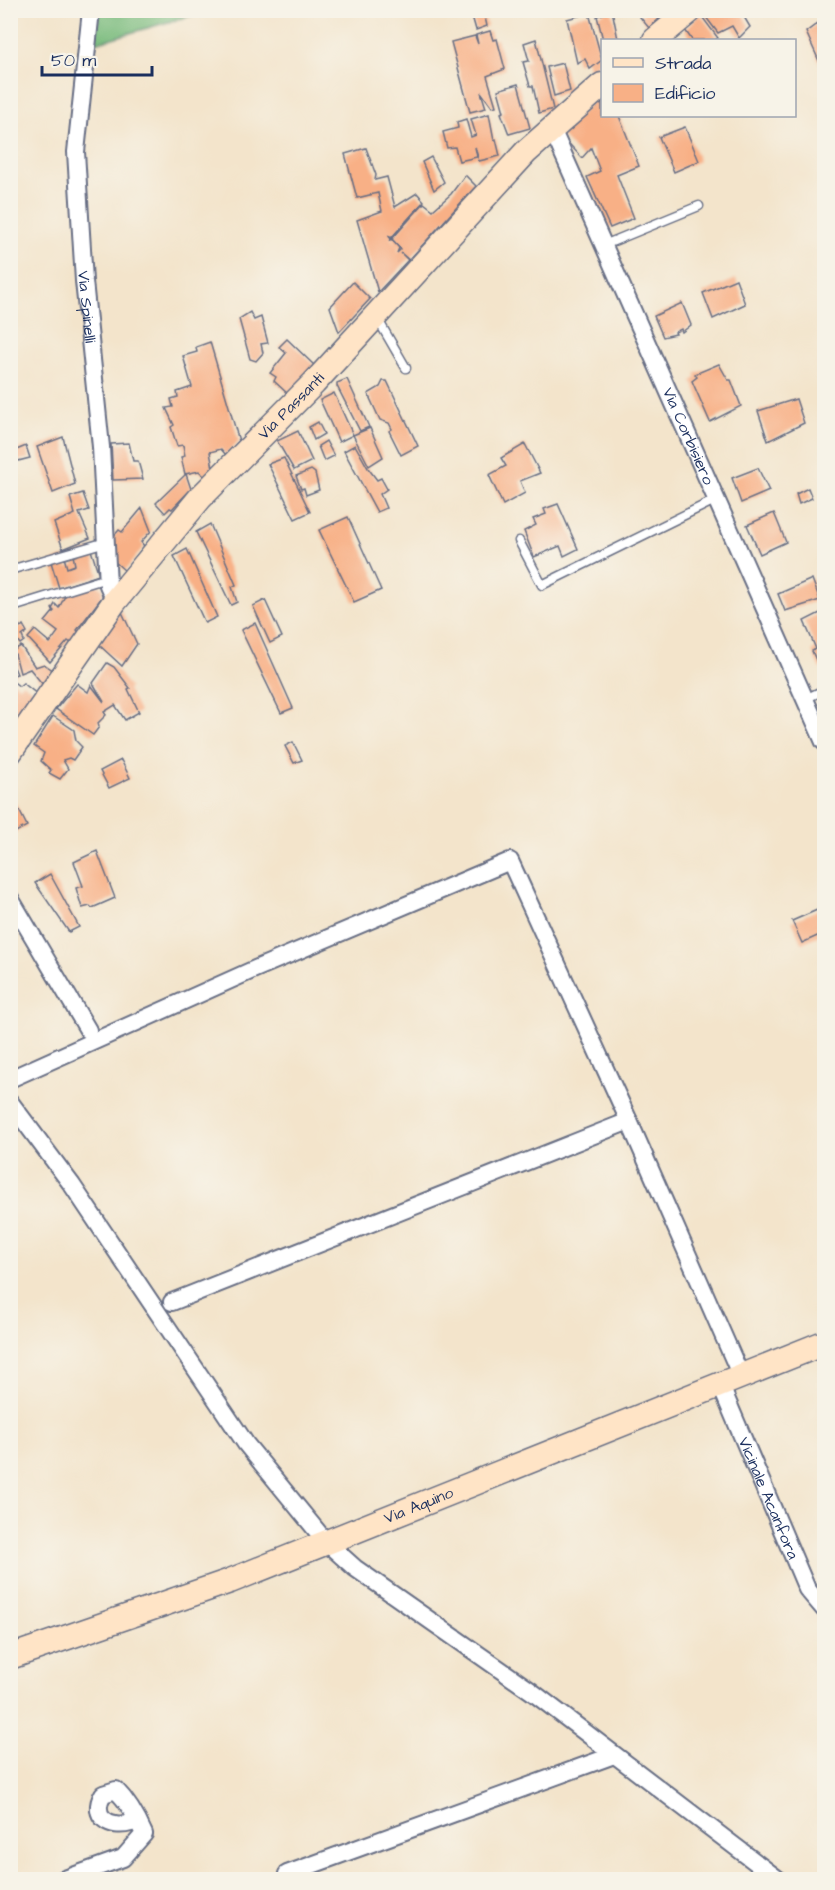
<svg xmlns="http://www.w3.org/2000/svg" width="835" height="1890" viewBox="0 0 835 1890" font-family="'Architects Daughter',sans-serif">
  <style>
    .forest { fill: #7abc7e; stroke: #4a766e; stroke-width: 1.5 }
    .building { fill: #f8b086 }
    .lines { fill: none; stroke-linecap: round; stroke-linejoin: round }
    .lane-casing { stroke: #676e84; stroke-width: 11 }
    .street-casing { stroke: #676e84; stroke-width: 20 }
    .secondary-casing { stroke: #676e84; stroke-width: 27 }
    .lane { stroke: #fff; stroke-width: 8 }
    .street { stroke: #fff; stroke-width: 16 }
    .secondary { stroke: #ffe4c6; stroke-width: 24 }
    .labels { text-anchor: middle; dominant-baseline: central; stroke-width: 4.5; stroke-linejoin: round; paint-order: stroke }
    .street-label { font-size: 16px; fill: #1b2f5e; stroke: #f7f3e8 }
  </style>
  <rect width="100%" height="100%" fill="#f7f3e8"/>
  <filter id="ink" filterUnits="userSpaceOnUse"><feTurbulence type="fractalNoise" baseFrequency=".0167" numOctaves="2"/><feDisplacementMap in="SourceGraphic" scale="12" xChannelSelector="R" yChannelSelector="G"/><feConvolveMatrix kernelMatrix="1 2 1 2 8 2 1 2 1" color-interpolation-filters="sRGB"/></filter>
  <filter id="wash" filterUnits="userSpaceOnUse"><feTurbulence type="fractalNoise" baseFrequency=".008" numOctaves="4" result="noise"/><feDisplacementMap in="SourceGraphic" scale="24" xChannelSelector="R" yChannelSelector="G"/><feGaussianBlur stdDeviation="1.35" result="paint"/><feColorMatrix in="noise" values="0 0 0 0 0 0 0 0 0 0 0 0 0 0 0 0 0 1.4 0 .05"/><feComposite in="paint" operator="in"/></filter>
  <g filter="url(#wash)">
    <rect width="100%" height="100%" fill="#f3e4cb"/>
    <polygon class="forest" points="99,11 207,11 95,43"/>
    <g id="blocks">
      <g class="building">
        <polygon points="604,10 612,10 618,39 603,40 597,16 605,13"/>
        <polygon points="646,10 653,10 659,19 649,28 640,17"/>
        <polygon points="705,10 740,10 750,27 739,38 732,26 718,33 702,12"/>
        <polygon points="484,13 487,26 476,30 472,16"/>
        <polygon points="589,13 602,60 590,69 585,59 577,63 567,19"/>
        <polygon points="700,14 718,38 715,40 692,40 685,30"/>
        <polygon points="818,23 824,38 824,72 806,32"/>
        <polygon points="490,31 493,40 497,39 505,69 487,76 496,106 492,107 481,92 486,108 470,112 451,42 475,36 478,44 476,35"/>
        <polygon points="536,39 553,109 539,113 533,86 530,86 523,62 529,61 524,43"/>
        <polygon points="563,63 570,91 554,96 547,67"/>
        <polygon points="518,84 530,128 509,134 501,113 504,112 498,90"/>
        <polygon points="602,91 602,116 619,116 639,166 617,175 634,218 610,228 587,177 600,171 591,148 582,158 561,135"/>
        <polygon points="489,114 494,140 496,139 500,156 479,161 475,147 477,157 459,161 455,147 447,148 443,132 458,128 457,122 466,119 471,137 476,135 471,119"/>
        <polygon points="685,127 699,161 674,172 659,137"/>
        <polygon points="366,148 376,175 375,180 387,177 395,207 417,193 424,201 391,238 388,235 391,239 389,241 391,239 399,248 397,253 401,249 392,239 424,203 433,210 451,194 465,175 476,186 409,260 401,253 408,260 378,292 357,220 382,211 378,193 357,198 345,154"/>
        <polygon points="431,157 444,182 434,190 422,162"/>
        <polygon points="736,279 745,304 713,319 703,293"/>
        <polygon points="353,282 370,299 339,332 330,307"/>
        <polygon points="682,303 691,325 682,332 681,329 675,332 676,334 663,337 654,316"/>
        <polygon points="250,312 254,320 261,317 268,343 261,344 263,353 256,361 250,359 239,319"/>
        <polygon points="287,339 315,366 288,394 274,381 276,377 270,373 286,353 279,347"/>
        <polygon points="210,342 239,441 226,455 221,449 210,452 213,468 205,477 199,471 185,474 181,457 185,456 183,445 177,446 171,427 174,425 166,408 173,407 171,399 178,397 177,392 192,387 183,356 197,352 196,347"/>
        <polygon points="719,364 728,380 731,380 741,406 710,422 692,381 697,377 695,374"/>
        <polygon points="347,379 369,427 360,431 337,386 337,383"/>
        <polygon points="383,381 387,381 418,446 401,455 389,431 392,429 389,423 380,420 368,394 380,387"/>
        <polygon points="334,393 353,435 339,442 320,400"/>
        <polygon points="796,399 804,423 768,441 758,411"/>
        <polygon points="318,422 324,434 314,440 309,427"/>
        <polygon points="370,428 383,457 369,466 353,435"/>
        <polygon points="298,431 312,461 294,470 277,441"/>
        <polygon points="63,437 75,484 53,493 37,447"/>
        <polygon points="326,441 334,456 324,461 318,446"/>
        <polygon points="129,443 133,461 138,461 143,479 113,480 111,444"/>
        <polygon points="525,444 540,473 520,481 525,493 503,505 489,475 506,466 501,458"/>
        <polygon points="355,445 368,468 377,480 381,478 387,489 380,494 386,508 377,512 344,451"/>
        <polygon points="26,446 30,458 18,461 14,451"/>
        <polygon points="284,458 310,512 295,519 268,464"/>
        <polygon points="758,468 769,491 741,503 732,478"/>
        <polygon points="311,470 315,473 319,490 306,495 304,488 301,489 296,476"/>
        <polygon points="186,474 191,489 172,509 170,508 165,513 156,503"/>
        <polygon points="808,488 812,498 799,504 796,494"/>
        <polygon points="83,493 89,510 79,513 90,538 63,549 54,523 75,514 70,497"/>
        <polygon points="558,504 578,549 564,556 560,546 534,557 524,531 536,525 533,519 546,514 544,509"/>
        <polygon points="142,508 151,531 141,542 144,546 125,571 113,560 112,538 119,530 122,532"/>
        <polygon points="774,513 786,542 760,554 747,525"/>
        <polygon points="348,517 381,590 354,602 319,530"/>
        <polygon points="210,524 236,585 232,587 237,602 231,605 196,532"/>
        <polygon points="187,549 217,617 205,623 174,556"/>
        <polygon points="91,550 99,575 59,588 51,562 64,557 67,568 75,565 73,555"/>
        <polygon points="812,579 820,600 785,611 778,594"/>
        <polygon points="96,585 103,588 102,597 77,630 79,633 71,643 68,641 50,662 28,638 35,630 50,643 58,632 45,622 54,611 52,609 55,604 59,608 66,594"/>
        <polygon points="265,600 282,637 270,643 253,606"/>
        <polygon points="121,610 137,644 122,666 98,644"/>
        <polygon points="824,611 824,667 820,669 812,651 816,649 804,621"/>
        <polygon points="10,617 21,627 23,625 27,632 22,636 24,641 20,644 10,631"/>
        <polygon points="255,623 293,708 281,713 241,630"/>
        <polygon points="21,646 35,667 44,664 54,671 44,686 30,669 20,673 15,654 10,655 10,652"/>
        <polygon points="10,658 17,674 10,676"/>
        <polygon points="107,663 114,667 130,688 128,689 139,712 125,720 115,705 104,712 106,715 98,723 99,727 93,735 56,709 77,684 88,692 91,685 104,702 93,683"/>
        <polygon points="11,680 19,686 23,683 38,695 19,723 10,716"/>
        <polygon points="53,716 74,730 76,741 82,747 73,760 69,758 63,760 68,769 60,779 49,773 51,770 41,761 44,753 34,746"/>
        <polygon points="293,742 302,760 294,763 285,746"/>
        <polygon points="121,760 130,778 109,788 100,771"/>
        <polygon points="10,792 27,826 10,835"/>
        <polygon points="97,851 115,898 92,908 90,906 82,908 76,888 83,886 74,862"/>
        <polygon points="50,874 79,927 69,932 35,883"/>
        <polygon points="824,907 824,933 802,943 792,921"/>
      </g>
    </g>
  </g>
  <g filter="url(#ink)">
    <use href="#blocks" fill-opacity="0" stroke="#676e84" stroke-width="1.5"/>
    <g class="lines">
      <defs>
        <g id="lane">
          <polyline points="604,245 699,206"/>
          <polyline points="377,318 406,368"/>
          <polyline points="519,541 542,585 717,499"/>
          <polyline points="10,570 106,542"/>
          <polyline points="13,607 107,578"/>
          <polyline points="805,699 824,690"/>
        </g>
        <g id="street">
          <path id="s1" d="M91 10 76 152 84 281 101 447 108 585 115 601"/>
          <path id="s2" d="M552 129 824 742"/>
          <polyline points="10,898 88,1030"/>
          <polyline points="10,1079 255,969 510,861 629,1121 741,1376"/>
          <polyline points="10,1102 72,1185 246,1444 326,1542 355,1568 531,1691 779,1880"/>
          <polyline points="172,1302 629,1121"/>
          <path id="s3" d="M720 1384 807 1589 824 1609"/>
          <polyline points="287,1874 614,1755"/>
          <path d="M62 1880 123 1858 144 1834C137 1818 128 1802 116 1790L103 1794C90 1817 110 1829 131 1823L133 1814"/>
        </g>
        <g id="secondary">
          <polyline points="655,40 691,10"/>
          <path id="s4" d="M10 752 115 601 200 498 314 383 526 152 602 85"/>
          <path id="s5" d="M10 1657 230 1581 824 1343"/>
        </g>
      </defs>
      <use href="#lane" class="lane-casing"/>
      <use href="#street" class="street-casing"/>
      <use href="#secondary" class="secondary-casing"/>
      <use href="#lane" class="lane"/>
      <use href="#street" class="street"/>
      <use href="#secondary" class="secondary"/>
    </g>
  </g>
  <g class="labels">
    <g class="street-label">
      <text stroke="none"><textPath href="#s1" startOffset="298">Via Spinelli</textPath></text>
      <text stroke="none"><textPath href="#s4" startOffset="447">Via Passanti</textPath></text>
      <text stroke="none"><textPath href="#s2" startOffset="336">Via Corbisiero</textPath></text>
      <text stroke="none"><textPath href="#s3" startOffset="124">Vicinale Acanfora</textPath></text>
      <text stroke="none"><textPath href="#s5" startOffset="436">Via Aquino</textPath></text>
    </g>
  </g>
  <rect width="835" height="1890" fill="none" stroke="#f7f3e8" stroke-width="36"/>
  <rect x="601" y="39" width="195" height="78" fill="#f7f3e8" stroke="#9fa5b1" stroke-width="1.5"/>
  <rect x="613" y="58" width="30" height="9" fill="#ffe4c6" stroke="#9fa5b1" stroke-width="1.5"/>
  <text x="655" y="69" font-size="18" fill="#1b2f5e">Strada</text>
  <rect x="613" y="84" width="30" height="18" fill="#f8b086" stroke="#9fa5b1" stroke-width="1.5"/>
  <text x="655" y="99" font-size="18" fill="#1b2f5e">Edificio</text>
  <path d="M42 66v9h110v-9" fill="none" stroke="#1b2f5e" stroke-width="3"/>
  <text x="51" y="66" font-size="18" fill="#1b2f5e" stroke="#f7f3e8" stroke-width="4.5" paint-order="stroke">50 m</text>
</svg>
